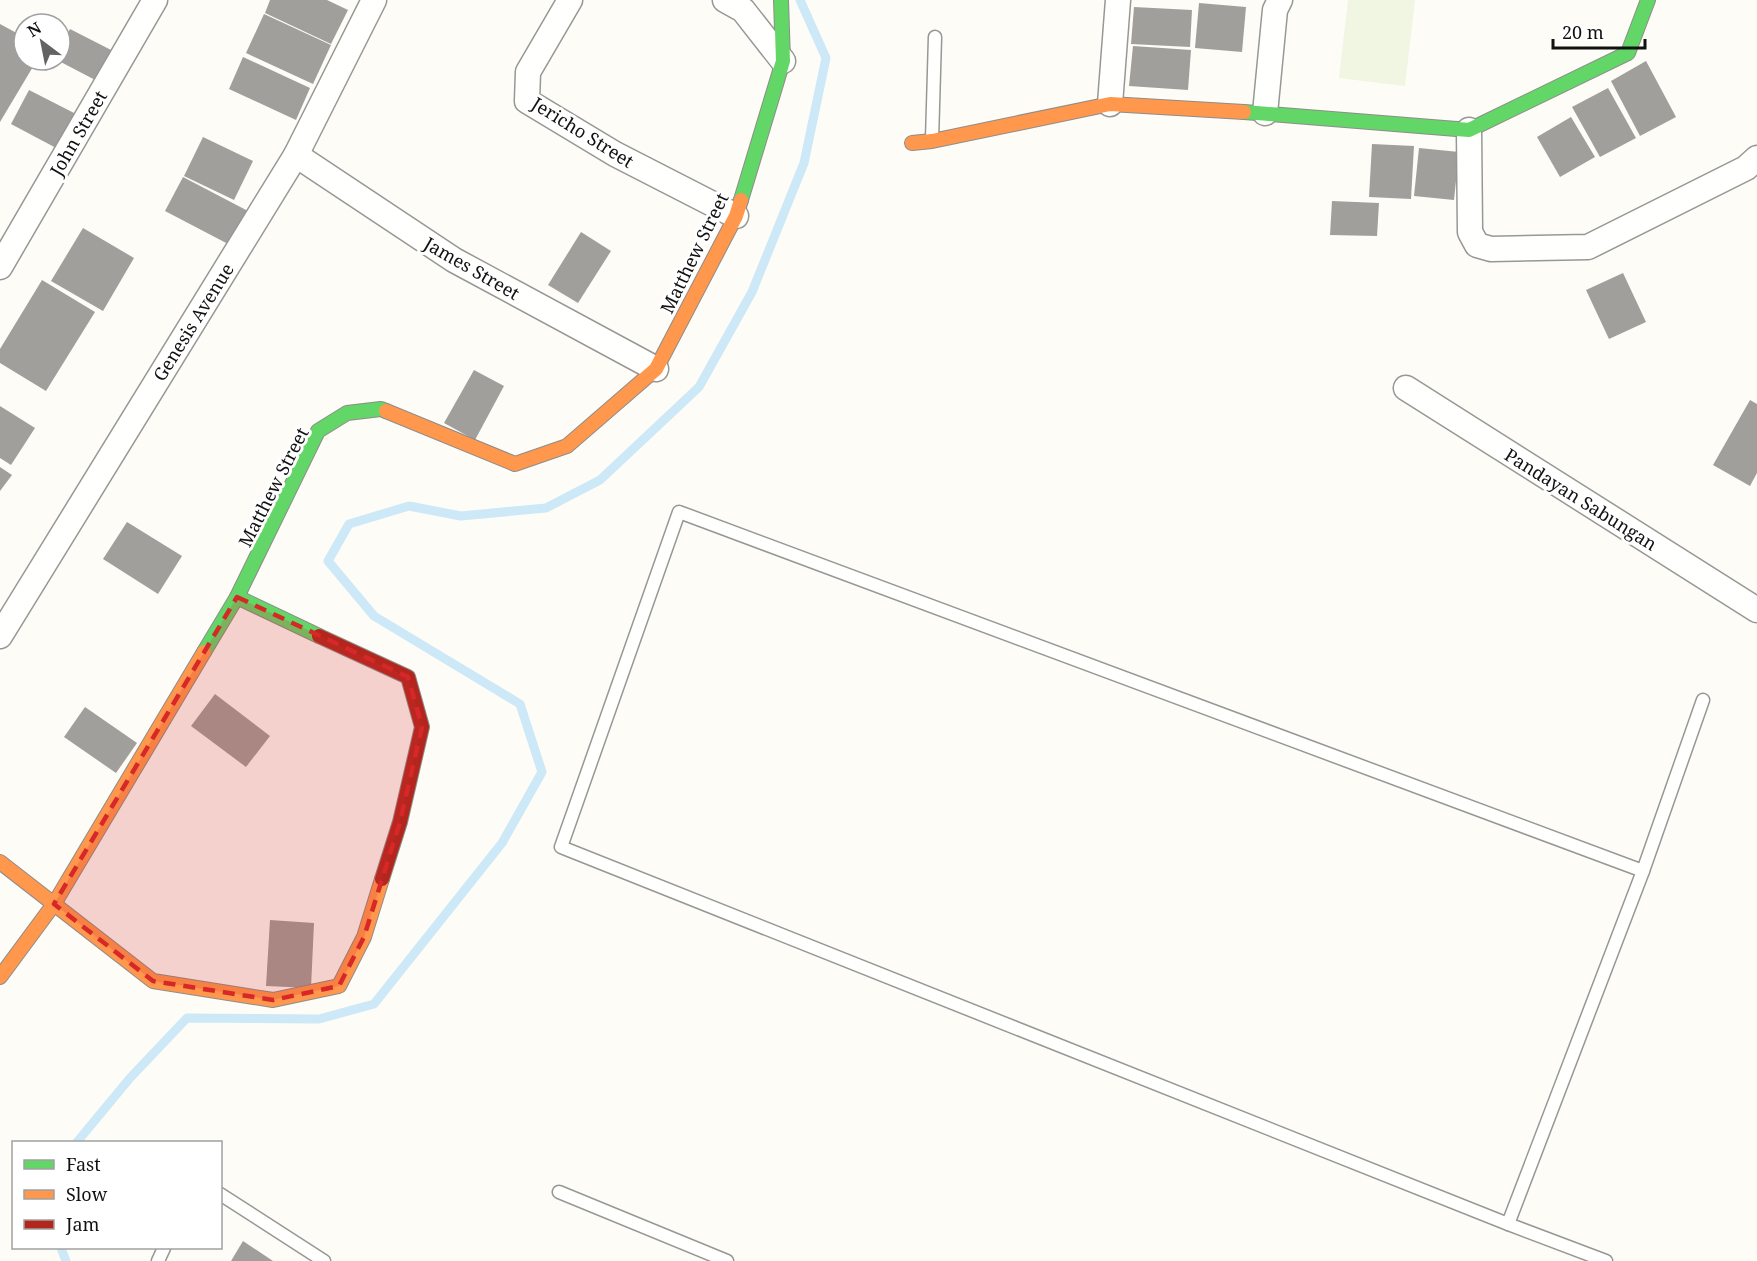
<svg xmlns="http://www.w3.org/2000/svg" width="1757" height="1261" viewBox="0 0 1757 1261" font-family="'Noto Serif',serif">
  <style>
    .pitch { fill: #f0f6e1 }
    .lines { fill: none; stroke-linecap: round; stroke-linejoin: round }
    .stream { stroke: #cde8f7; stroke-width: 9 }
    .building { fill: #a19f9c }
    .lane-casing { stroke: #979795; stroke-width: 15 }
    .street-casing { stroke: #979795; stroke-width: 27 }
    .fast-casing { stroke: #8e8d8b; stroke-width: 16 }
    .slow-casing { stroke: #8e8d8b; stroke-width: 16 }
    .jam-casing { stroke: #8e8d8b; stroke-width: 16 }
    .lane { stroke: #fffffe; stroke-width: 12 }
    .street { stroke: #fffffe; stroke-width: 24 }
    .fast { stroke: #63d668; stroke-width: 14 }
    .slow { stroke: #ff974d; stroke-width: 14 }
    .jam { stroke: #b3261e; stroke-width: 14 }
    .marked { fill: #d62828; fill-opacity: 0.2; stroke: #d62828; stroke-width: 4.5; stroke-dasharray: 12 8; stroke-linejoin: round }
    .labels { text-anchor: middle; dominant-baseline: central; stroke-width: 6; stroke-linejoin: round; paint-order: stroke }
    .street-label { font-size: 18px; fill: #111; stroke: #fff }
  </style>
  <rect width="100%" height="100%" fill="#fdfcf7"/>
  <polygon class="pitch" points="1348,0 1415,0 1405,86 1339,78"/>
  <g class="lines">
    <g class="stream">
      <polyline points="77,1142 130,1078 187,1018 319,1019 374,1004 502,843 542,772 520,704 374,616 328,561 349,524 409,506 461,516 546,508 600,480 699,387 752,292 804,163 826,58 800,0"/>
      <polyline points="61,1248 66,1261"/>
    </g>
  </g>
  <g class="building">
    <polygon points="270,0 327,0 348,10 331,44 265,13"/>
    <polygon points="1199,3 1246,7 1242,52 1195,48"/>
    <polygon points="1134,7 1192,10 1190,47 1131,44"/>
    <polygon points="264,14 331,45 313,84 246,53"/>
    <polygon points="0,24 24,37 24,60 37,60 0,122"/>
    <polygon points="70,29 115,52 99,82 57,60 60,60 60,49"/>
    <polygon points="1133,46 1191,50 1188,90 1129,86"/>
    <polygon points="243,57 310,88 296,120 229,89"/>
    <polygon points="1646,61 1676,117 1640,136 1611,81"/>
    <polygon points="1608,88 1636,138 1600,157 1572,107"/>
    <polygon points="29,90 76,114 58,149 11,124"/>
    <polygon points="1571,117 1595,157 1560,177 1537,137"/>
    <polygon points="203,137 253,161 234,200 184,176"/>
    <polygon points="1372,144 1414,146 1411,199 1369,197"/>
    <polygon points="1419,148 1459,152 1454,200 1414,196"/>
    <polygon points="183,177 248,211 230,245 165,211"/>
    <polygon points="1332,201 1379,203 1377,236 1330,235"/>
    <polygon points="83,228 134,258 103,311 51,281"/>
    <polygon points="581,232 611,251 578,303 548,285"/>
    <polygon points="1623,273 1646,322 1609,339 1586,290"/>
    <polygon points="42,280 95,312 46,391 0,363 0,349"/>
    <polygon points="474,370 504,386 475,440 444,423"/>
    <polygon points="1750,400 1757,404 1757,473 1750,486 1713,465"/>
    <polygon points="0,406 35,428 11,465 0,458"/>
    <polygon points="0,467 12,475 0,491"/>
    <polygon points="127,522 182,556 158,594 103,559"/>
    <polygon points="215,694 270,736 246,767 191,726"/>
    <polygon points="85,707 137,743 116,773 64,737"/>
    <polygon points="270,920 314,923 311,988 266,986"/>
    <polygon points="243,1241 273,1261 231,1261"/>
  </g>
  <g class="lines">
    <defs>
      <g id="lane">
        <polyline points="932,140 935,37"/>
        <polyline points="559,1192 727,1261"/>
        <polyline points="220,1194 324,1261"/>
        <polyline points="1508,1224 1643,871"/>
        <polyline points="158,1261 164,1248"/>
        <polyline points="1606,1261 1508,1224 561,847 679,512 1643,871 1703,700"/>
      </g>
      <g id="street">
        <polyline points="570,0 528,72 527,101 615,154 736,216"/>
        <polyline points="725,0 743,10 783,61"/>
        <polyline points="1110,104 1118,0"/>
        <polyline points="1265,113 1275,10 1280,0"/>
        <polyline points="1469,130 1470,232 1477,245 1491,249 1588,247 1746,168 1757,158"/>
        <polyline points="296,155 454,260 656,369"/>
        <polyline points="0,267 155,0"/>
        <polyline points="1406,388 1757,610"/>
        <polyline points="0,636 296,155 374,0"/>
      </g>
      <g id="fast">
        <polyline points="1244,112 1469,130 1628,53 1648,0"/>
        <polyline points="741,200 783,61 781,0"/>
        <polyline points="237,597 319,636"/>
        <polyline points="204,652 237,597 318,431 347,413 381,409 386,411"/>
      </g>
      <g id="slow">
        <polyline points="912,143 932,141 1110,104 1244,112"/>
        <polyline points="386,411 515,464 567,446 656,369 736,216 741,200"/>
        <polyline points="0,862 153,981 273,1000 339,986 364,937 382,879"/>
        <polyline points="0,977 54,904 204,652"/>
      </g>
      <polyline id="jam" points="319,636 408,677 422,727 400,822 382,879"/>
    </defs>
    <use href="#lane" class="lane-casing"/>
    <use href="#street" class="street-casing"/>
    <use href="#fast" class="fast-casing"/>
    <use href="#slow" class="slow-casing"/>
    <use href="#jam" class="jam-casing"/>
    <use href="#lane" class="lane"/>
    <use href="#street" class="street"/>
    <use href="#fast" class="fast"/>
    <use href="#slow" class="slow"/>
    <use href="#jam" class="jam"/>
  </g>
  <path class="marked" d="M237 597 408 677 422 727 400 822 364 937 339 986 273 1000 153 981 54 904Z"/>
  <g class="labels">
    <g class="street-label">
      <text transform="translate(583 132) rotate(32)">Jericho Street</text>
      <text transform="translate(78 133) rotate(-60)">John Street</text>
      <text transform="translate(694 253) rotate(-64)">Matthew Street</text>
      <text transform="translate(472 268) rotate(30)">James Street</text>
      <text transform="translate(193 322) rotate(-58)">Genesis Avenue</text>
      <text transform="translate(273 487) rotate(-63)">Matthew Street</text>
      <text transform="translate(1581 499) rotate(32)">Pandayan Sabungan</text>
    </g>
  </g>
  <rect x="12" y="1141" width="210" height="108" fill="#ffffff" stroke="#a0a0a0" stroke-width="1.5"/>
  <rect x="24" y="1160" width="30" height="9" fill="#63d668" stroke="#a0a0a0" stroke-width="1.5"/>
  <text x="66" y="1171" font-size="18" fill="#111111">Fast</text>
  <rect x="24" y="1190" width="30" height="9" fill="#ff974d" stroke="#a0a0a0" stroke-width="1.5"/>
  <text x="66" y="1201" font-size="18" fill="#111111">Slow</text>
  <rect x="24" y="1220" width="30" height="9" fill="#b3261e" stroke="#a0a0a0" stroke-width="1.5"/>
  <text x="66" y="1231" font-size="18" fill="#111111">Jam</text>
  <g transform="translate(42 42) rotate(328)"><circle r="28" fill="#ffffff" stroke="#a0a0a0" stroke-width="1.5"/>
  <path d="M0-4.5L10 22L0 15L-10 22Z" fill="#646362"/>
  <text y="-9" font-size="16" font-weight="bold" text-anchor="middle" fill="#111111">N</text>
  </g>
  <path d="M1553 39v9h92v-9" fill="none" stroke="#111111" stroke-width="3"/>
  <text x="1562" y="39" font-size="18" fill="#111111" stroke="#ffffff" stroke-width="4.5" paint-order="stroke">20 m</text>
</svg>
